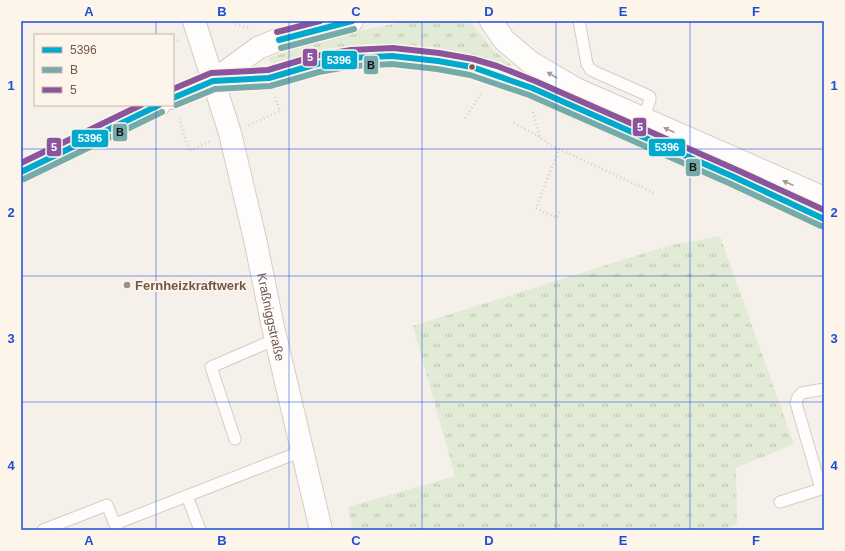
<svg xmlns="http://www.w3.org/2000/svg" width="845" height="551" viewBox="0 0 845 551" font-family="Helvetica,sans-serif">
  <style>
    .grass { fill: url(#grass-tufts) }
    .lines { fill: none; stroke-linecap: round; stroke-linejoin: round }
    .service-casing { stroke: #d4cdc6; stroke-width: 13 }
    .tertiary-casing { stroke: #d4cdc6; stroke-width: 24 }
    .secondary-casing { stroke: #d4cdc6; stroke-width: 24 }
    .path { stroke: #d6cfca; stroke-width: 2.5; stroke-dasharray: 1 3; stroke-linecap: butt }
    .service { stroke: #fefdfc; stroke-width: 11 }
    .tertiary { stroke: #fefdfc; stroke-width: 22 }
    .secondary { stroke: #fefdfc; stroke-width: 22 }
    .bus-1-casing { stroke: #fef5ea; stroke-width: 9 }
    .bus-2-casing { stroke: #fef5ea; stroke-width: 9 }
    .bus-3-casing { stroke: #fef5ea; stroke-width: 9 }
    .bus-1 { stroke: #00a9ce; stroke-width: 6 }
    .bus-2 { stroke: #74abaa; stroke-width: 6 }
    .bus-3 { stroke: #8b559d; stroke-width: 6 }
    .oneway { fill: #a99a92 }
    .grid { fill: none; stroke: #1d4ed8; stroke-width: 1; stroke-opacity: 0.55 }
    .bus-dot { fill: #71584b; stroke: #fef5ea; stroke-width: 1.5 }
    .poi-dot { fill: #9f8d82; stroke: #fef5ea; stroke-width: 1.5 }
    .labels { text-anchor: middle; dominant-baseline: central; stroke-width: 4; stroke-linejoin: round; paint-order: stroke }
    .poi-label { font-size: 13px; font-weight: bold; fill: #71584b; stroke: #fef5ea; text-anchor: start }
    .street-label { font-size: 13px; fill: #71584b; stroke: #fef5ea }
    .line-badge { stroke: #fef5ea; stroke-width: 1.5 }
    .badge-label { font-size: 11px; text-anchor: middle; font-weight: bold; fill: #fff }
    .pale-badge-label { font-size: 11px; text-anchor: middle; font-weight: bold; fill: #111 }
    .neatline { fill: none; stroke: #1d4ed8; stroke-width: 1.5 }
    .grid-label { font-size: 13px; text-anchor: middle; font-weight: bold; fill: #1d4ed8 }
  </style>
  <defs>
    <pattern id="grass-tufts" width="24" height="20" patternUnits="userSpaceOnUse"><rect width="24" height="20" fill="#e2ebd5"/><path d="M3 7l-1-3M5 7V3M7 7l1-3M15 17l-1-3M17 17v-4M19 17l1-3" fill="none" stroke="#bcc1af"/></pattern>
  </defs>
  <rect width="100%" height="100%" fill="#f5f0e9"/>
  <g class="grass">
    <polygon points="407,21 468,21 482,36 494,51 510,63 511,65 509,67 505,65 468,54 440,48 403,44 365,44 343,47 272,63 269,61 270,57 342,35"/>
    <polygon points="720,236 794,444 736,468 737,524 725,530 353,530 348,507 455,476 413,326 667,246"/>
  </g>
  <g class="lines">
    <defs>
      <g id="service">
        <polyline points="579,21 587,64 590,69 595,72 647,95 650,97 650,100 643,119"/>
        <polyline points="235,439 211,367 276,339"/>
        <polyline points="187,496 200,530"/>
        <polyline points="780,502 821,489 796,403 798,397 802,393 824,389"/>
        <polyline points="115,524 302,451"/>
        <polyline points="43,530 107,505 117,529"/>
      </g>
      <g id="tertiary">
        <path id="s1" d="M194 21 230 133 255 239 273 327 321 530"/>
      </g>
      <g id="secondary">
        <polyline points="491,21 504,40 530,62 576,89 824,198"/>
        <polyline points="213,81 269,78 317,64 351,58 392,56 438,61 472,67 494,74 532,88 734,177 824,219"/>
        <polyline points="173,98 213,81 258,48 275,41 352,21"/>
        <polyline points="21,172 159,105"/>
      </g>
    </defs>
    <use href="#service" class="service-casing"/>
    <use href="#tertiary" class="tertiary-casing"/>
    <use href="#secondary" class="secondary-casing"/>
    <g class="path">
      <polyline points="228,21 249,28"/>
      <polyline points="173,42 178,40"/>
      <polyline points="533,112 540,137 550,145 654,193"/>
      <polyline points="179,118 189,151 211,141"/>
      <polyline points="465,118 483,91"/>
      <polyline points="514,123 540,137"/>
      <polyline points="249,125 280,111 275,97"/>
      <polyline points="559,212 556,218 536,208 559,149"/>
    </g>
    <use href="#service" class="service"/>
    <use href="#tertiary" class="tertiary"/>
    <use href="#secondary" class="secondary"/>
    <defs>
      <g id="bus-1">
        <polyline points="279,40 352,21"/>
        <polyline points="173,98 213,81 269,78 317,64 351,58 392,56 438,61 472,67 532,88 734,177 824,219"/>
        <polyline points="21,172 159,105"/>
      </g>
      <g id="bus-2">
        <polyline points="281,48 354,29"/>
        <polyline points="176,105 215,89 270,86 319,72 352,66 392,64 437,69 470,75 529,95 731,184 821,226"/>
        <polyline points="24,179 162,112"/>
      </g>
      <g id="bus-3">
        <polyline points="277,32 320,21"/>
        <polyline points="173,89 211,73 268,70 315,56 351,50 393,48 439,53 473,59 497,66 535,81 737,170 824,210"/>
        <polyline points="21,163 141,105"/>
      </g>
    </defs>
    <use href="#bus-1" class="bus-1-casing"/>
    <use href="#bus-2" class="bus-2-casing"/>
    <use href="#bus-3" class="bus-3-casing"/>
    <use href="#bus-1" class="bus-1"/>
    <use href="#bus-2" class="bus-2"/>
    <use href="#bus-3" class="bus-3"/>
  </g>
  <defs><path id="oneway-solid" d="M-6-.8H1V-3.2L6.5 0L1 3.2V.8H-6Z"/></defs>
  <g class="oneway">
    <use href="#oneway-solid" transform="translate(552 75) rotate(-149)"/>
    <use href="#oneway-solid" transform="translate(669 130) rotate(-156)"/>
    <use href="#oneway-solid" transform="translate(788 183) rotate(-156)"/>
  </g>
  <path class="grid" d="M156 21V35M289 21V530M422 21V530M556 21V530M690 21V530M156 105V530M21 149H824M21 276H824M21 402H824"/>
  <circle class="bus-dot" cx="472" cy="67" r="3.5"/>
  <circle class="poi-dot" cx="127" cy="285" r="4"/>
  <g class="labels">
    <g class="poi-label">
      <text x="135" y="285">Fernheizkraftwerk</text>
    </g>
    <g class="street-label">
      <text stroke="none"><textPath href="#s1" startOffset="306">Kraßniggstraße</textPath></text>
    </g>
  </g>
  <g class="line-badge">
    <rect x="302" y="48" width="16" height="19" rx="4" fill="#8b559d"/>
    <rect x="321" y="50" width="37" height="20" rx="4" fill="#00a9ce"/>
    <rect x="363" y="55" width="16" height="20" rx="4" fill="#74abaa"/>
    <rect x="632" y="117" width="15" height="20" rx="4" fill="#8b559d"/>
    <rect x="112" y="123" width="16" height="19" rx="4" fill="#74abaa"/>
    <rect x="71" y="129" width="38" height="19" rx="4" fill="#00a9ce"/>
    <rect x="46" y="137" width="16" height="20" rx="4" fill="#8b559d"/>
    <rect x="648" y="138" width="38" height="19" rx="4" fill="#00a9ce"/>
    <rect x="685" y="158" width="16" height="19" rx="4" fill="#74abaa"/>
  </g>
  <g class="badge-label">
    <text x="310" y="61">5</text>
    <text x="339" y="64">5396</text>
    <text x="640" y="131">5</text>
    <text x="90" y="142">5396</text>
    <text x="54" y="151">5</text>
    <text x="667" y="151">5396</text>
  </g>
  <g class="pale-badge-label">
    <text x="371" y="69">B</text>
    <text x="120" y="136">B</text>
    <text x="693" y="171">B</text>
  </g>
  <rect width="845" height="551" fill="none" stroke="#fef5ea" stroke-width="44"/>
  <rect x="34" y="34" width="140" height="72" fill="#fef5ea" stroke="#c6b6aa"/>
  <rect x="42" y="47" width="20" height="6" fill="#00a9ce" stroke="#c6b6aa"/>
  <text x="70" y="54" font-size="12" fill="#71584b">5396</text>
  <rect x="42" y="67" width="20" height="6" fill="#74abaa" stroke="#c6b6aa"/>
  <text x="70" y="74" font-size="12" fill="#71584b">B</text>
  <rect x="42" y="87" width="20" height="6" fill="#8b559d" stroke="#c6b6aa"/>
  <text x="70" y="94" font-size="12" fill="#71584b">5</text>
  <rect x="22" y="22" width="801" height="507" class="neatline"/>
  <g class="grid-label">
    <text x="89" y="16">A</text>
    <text x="222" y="16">B</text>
    <text x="356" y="16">C</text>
    <text x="489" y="16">D</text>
    <text x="623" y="16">E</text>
    <text x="756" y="16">F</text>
    <text x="11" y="90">1</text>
    <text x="834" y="90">1</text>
    <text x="11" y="217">2</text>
    <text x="834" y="217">2</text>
    <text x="11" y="343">3</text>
    <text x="834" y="343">3</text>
    <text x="11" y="470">4</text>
    <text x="834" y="470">4</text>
    <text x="89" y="545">A</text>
    <text x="222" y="545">B</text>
    <text x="356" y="545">C</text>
    <text x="489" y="545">D</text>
    <text x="623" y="545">E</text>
    <text x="756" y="545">F</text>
  </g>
</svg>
